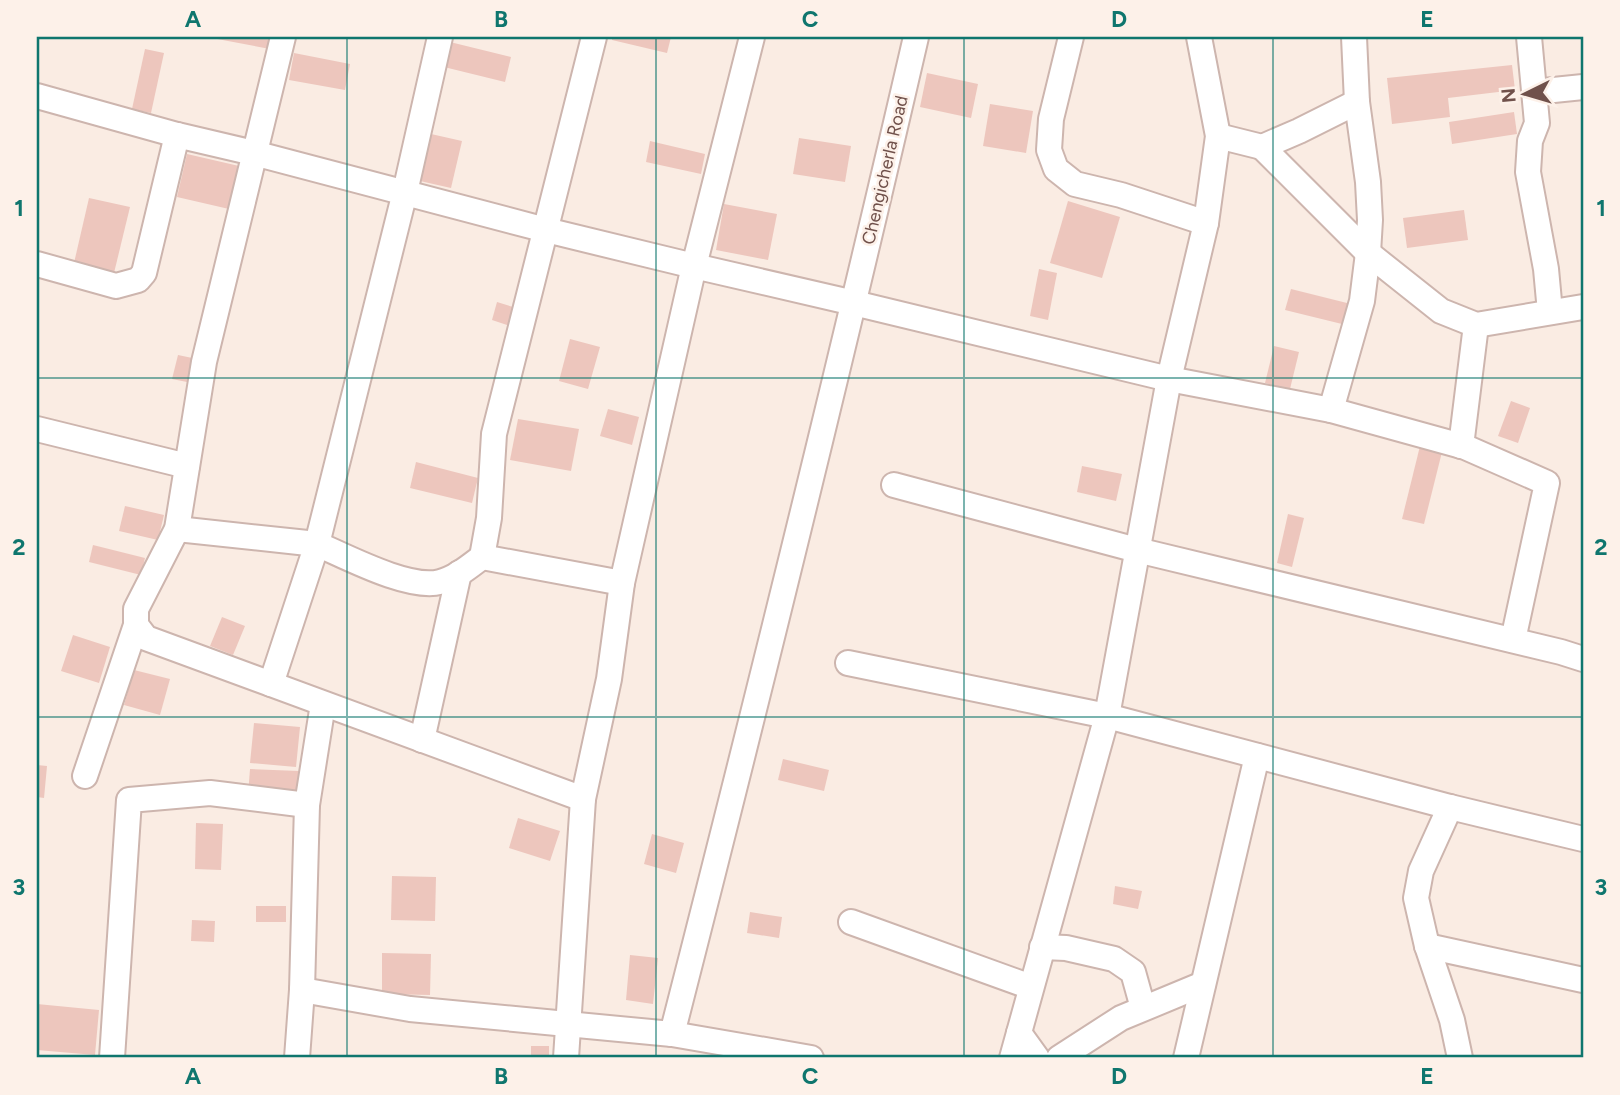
<svg xmlns="http://www.w3.org/2000/svg" width="1620" height="1095" viewBox="0 0 1620 1095" font-family="Figtree,sans-serif">
  <style>
    .building { fill: #edc6bd }
    .lines { fill: none; stroke-linecap: round; stroke-linejoin: round }
    .street-casing { stroke: #cdb5ae; stroke-width: 28 }
    .street { stroke: #fff; stroke-width: 24 }
    .grid { fill: none; stroke: #0f766e; stroke-width: 2; stroke-opacity: 0.55 }
    .labels { text-anchor: middle; stroke-width: 5; stroke-linejoin: round; paint-order: stroke }
    .street-label { font-size: 18px; fill: #70514b; stroke: #fdf1e9 }
    .neatline { fill: none; stroke: #0f766e; stroke-width: 2.5 }
    .grid-label { font-size: 23px; text-anchor: middle; font-weight: bold; fill: #0f766e }
  </style>
  <rect width="100%" height="100%" fill="#faece3"/>
  <g class="building">
    <path d="M213,37H272L270,49L212,38Z"/>
    <path d="M612,37H671L667,53L612,40Z"/>
    <path d="M450,42L511,57L505,82L444,67Z"/>
    <path d="M145,49L164,53L151,113L132,109Z"/>
    <path d="M294,53L350,64L345,90L289,80Z"/>
    <path d="M1512,65L1515,90L1448,98L1450,117L1392,124L1387,78Z"/>
    <path d="M927,73L978,84L971,118L920,107Z"/>
    <path d="M990,104L1033,111L1026,153L983,146Z"/>
    <path d="M1514,112L1517,134L1452,144L1449,122Z"/>
    <path d="M431,134L462,141L451,188L420,181Z"/>
    <path d="M799,138L851,146L845,182L793,174Z"/>
    <path d="M650,141L705,154L701,174L646,162Z"/>
    <path d="M187,154L239,166L229,209L177,197Z"/>
    <path d="M89,198L130,207L114,273L74,263Z"/>
    <path d="M1068,201L1120,217L1102,278L1050,263Z"/>
    <path d="M724,204L777,214L768,260L716,250Z"/>
    <path d="M1464,210L1468,240L1407,248L1403,218Z"/>
    <path d="M1039,269L1057,273L1048,320L1030,316Z"/>
    <path d="M1291,289L1351,304L1346,325L1285,310Z"/>
    <path d="M497,302L516,308L510,326L492,320Z"/>
    <path d="M570,339L600,347L588,389L559,381Z"/>
    <path d="M1274,346L1299,352L1290,389L1265,383Z"/>
    <path d="M178,355L197,359L192,383L172,379Z"/>
    <path d="M1511,401L1530,408L1518,443L1498,436Z"/>
    <path d="M608,409L639,417L632,445L600,436Z"/>
    <path d="M518,419L579,429L571,471L510,460Z"/>
    <path d="M1420,446L1442,452L1424,524L1402,519Z"/>
    <path d="M416,462L478,478L472,503L410,488Z"/>
    <path d="M1082,466L1122,474L1116,501L1077,492Z"/>
    <path d="M125,506L164,515L158,540L119,531Z"/>
    <path d="M1288,514L1304,518L1292,567L1277,563Z"/>
    <path d="M93,545L145,558L141,575L89,562Z"/>
    <path d="M222,617L245,626L233,655L210,646Z"/>
    <path d="M73,635L110,647L99,683L61,671Z"/>
    <path d="M134,670L170,679L160,715L124,705Z"/>
    <path d="M254,723L300,727L296,767L250,763Z"/>
    <path d="M783,759L829,770L824,791L778,780Z"/>
    <path d="M37,765L47,766L44,798L37,797Z"/>
    <path d="M250,769L299,771L297,798L248,795Z"/>
    <path d="M518,818L560,831L550,861L509,848Z"/>
    <path d="M196,823L223,824L221,870L195,869Z"/>
    <path d="M652,834L684,843L676,873L644,864Z"/>
    <path d="M392,876L436,877L435,921L391,920Z"/>
    <path d="M1115,886L1142,891L1138,909L1113,904Z"/>
    <rect x="256" y="906" width="30" height="16"/>
    <path d="M750,912L782,917L779,938L747,933Z"/>
    <path d="M192,920L215,921L214,942L191,941Z"/>
    <path d="M382,953L431,954L430,995L382,994Z"/>
    <path d="M630,955L658,958L653,1004L626,1000Z"/>
    <path d="M37,1004L99,1010L95,1055L37,1050Z"/>
    <rect x="531" y="1046" width="18" height="12"/>
  </g>
  <g class="lines">
    <g class="street-casing">
      <g id="street">
        <path d="M283,37L204,362L177,529L136,609V625L146,638L583,799"/>
        <path d="M440,37L405,192L317,544C347,557 409,590 440,582C456,578 470,566 482,557"/>
        <path d="M594,37L494,434L489,518L482,557L622,583"/>
        <path d="M1071,37L1051,119L1049,150L1056,169L1075,184L1121,195L1206,223"/>
        <path d="M1354,37L1357,102"/>
        <path d="M1529,37L1537,123L1530,141L1528,172L1546,269L1550,312"/>
        <path d="M1534,92L1583,87"/>
        <path d="M37,96L177,135L254,153L546,230L694,266L854,303L1169,379L1331,410L1465,447L1547,483L1513,640"/>
        <path d="M1218,136L1262,147L1299,131L1357,102L1368,182L1370,220L1368,253L1362,301L1331,410"/>
        <path d="M1262,147L1368,253L1441,311L1476,325L1583,307"/>
        <path d="M37,264L116,286L138,280L144,273L177,135"/>
        <path d="M37,429L187,466"/>
        <path d="M1461,446L1476,325"/>
        <path d="M894,485L1137,550L1561,652L1583,659"/>
        <path d="M177,529L317,544L271,684"/>
        <path d="M848,663L1107,716L1450,807L1583,839"/>
        <path d="M422,740L459,573"/>
        <path d="M85,776L136,625"/>
        <path d="M1450,807L1421,871L1416,898L1427,946L1452,1020L1460,1058"/>
        <path d="M851,922L1031,987"/>
        <path d="M1427,946L1583,980"/>
        <path d="M1042,947L1066,948L1114,959L1133,972L1143,1008"/>
        <path d="M302,990L410,1009L672,1034L811,1058"/>
        <path d="M1019,1033L1037,1058"/>
        <path d="M672,1034C757,702 839,370 916,37"/>
        <path d="M112,1058L129,800L210,793L307,805"/>
        <path d="M297,1058L302,990L307,805L323,704"/>
        <path d="M566,1058L583,799L609,679L622,583L694,266L752,37"/>
        <path d="M1012,1058L1107,716L1169,379L1206,223L1218,136L1199,37"/>
        <path d="M1059,1058L1121,1018L1203,984"/>
        <path d="M1186,1058L1257,756"/>
      </g>
    </g>
    <use href="#street" class="street"/>
  </g>
  <path class="grid" d="M347,37V1058M656,37V1058M964,37V1058M1273,37V1058M37,378H1583M37,717H1583"/>
  <g class="labels">
    <g class="street-label">
      <text transform="translate(885 170) rotate(-77)" y="6">Chengicherla Road</text>
    </g>
  </g>
  <rect width="1620" height="1095" fill="none" stroke="#fdf1e9" stroke-width="77"/>
  <g transform="translate(1525 94) rotate(265)" stroke="#fdf1e9" stroke-width="5" paint-order="stroke">
  <path d="M0-5L12 26L0 18L-12 26Z" fill="#70514b"/>
  <text y="-10" font-size="19" font-weight="bold" text-anchor="middle" fill="#70514b">N</text>
  </g>
  <rect x="38" y="38" width="1544" height="1018" class="neatline"/>
  <g class="grid-label">
    <text x="193" y="27">A</text>
    <text x="501" y="27">B</text>
    <text x="810" y="27">C</text>
    <text x="1119" y="27">D</text>
    <text x="1427" y="27">E</text>
    <text x="19" y="216">1</text>
    <text x="1601" y="216">1</text>
    <text x="19" y="555">2</text>
    <text x="1601" y="555">2</text>
    <text x="19" y="895">3</text>
    <text x="1601" y="895">3</text>
    <text x="193" y="1084">A</text>
    <text x="501" y="1084">B</text>
    <text x="810" y="1084">C</text>
    <text x="1119" y="1084">D</text>
    <text x="1427" y="1084">E</text>
  </g>
</svg>
